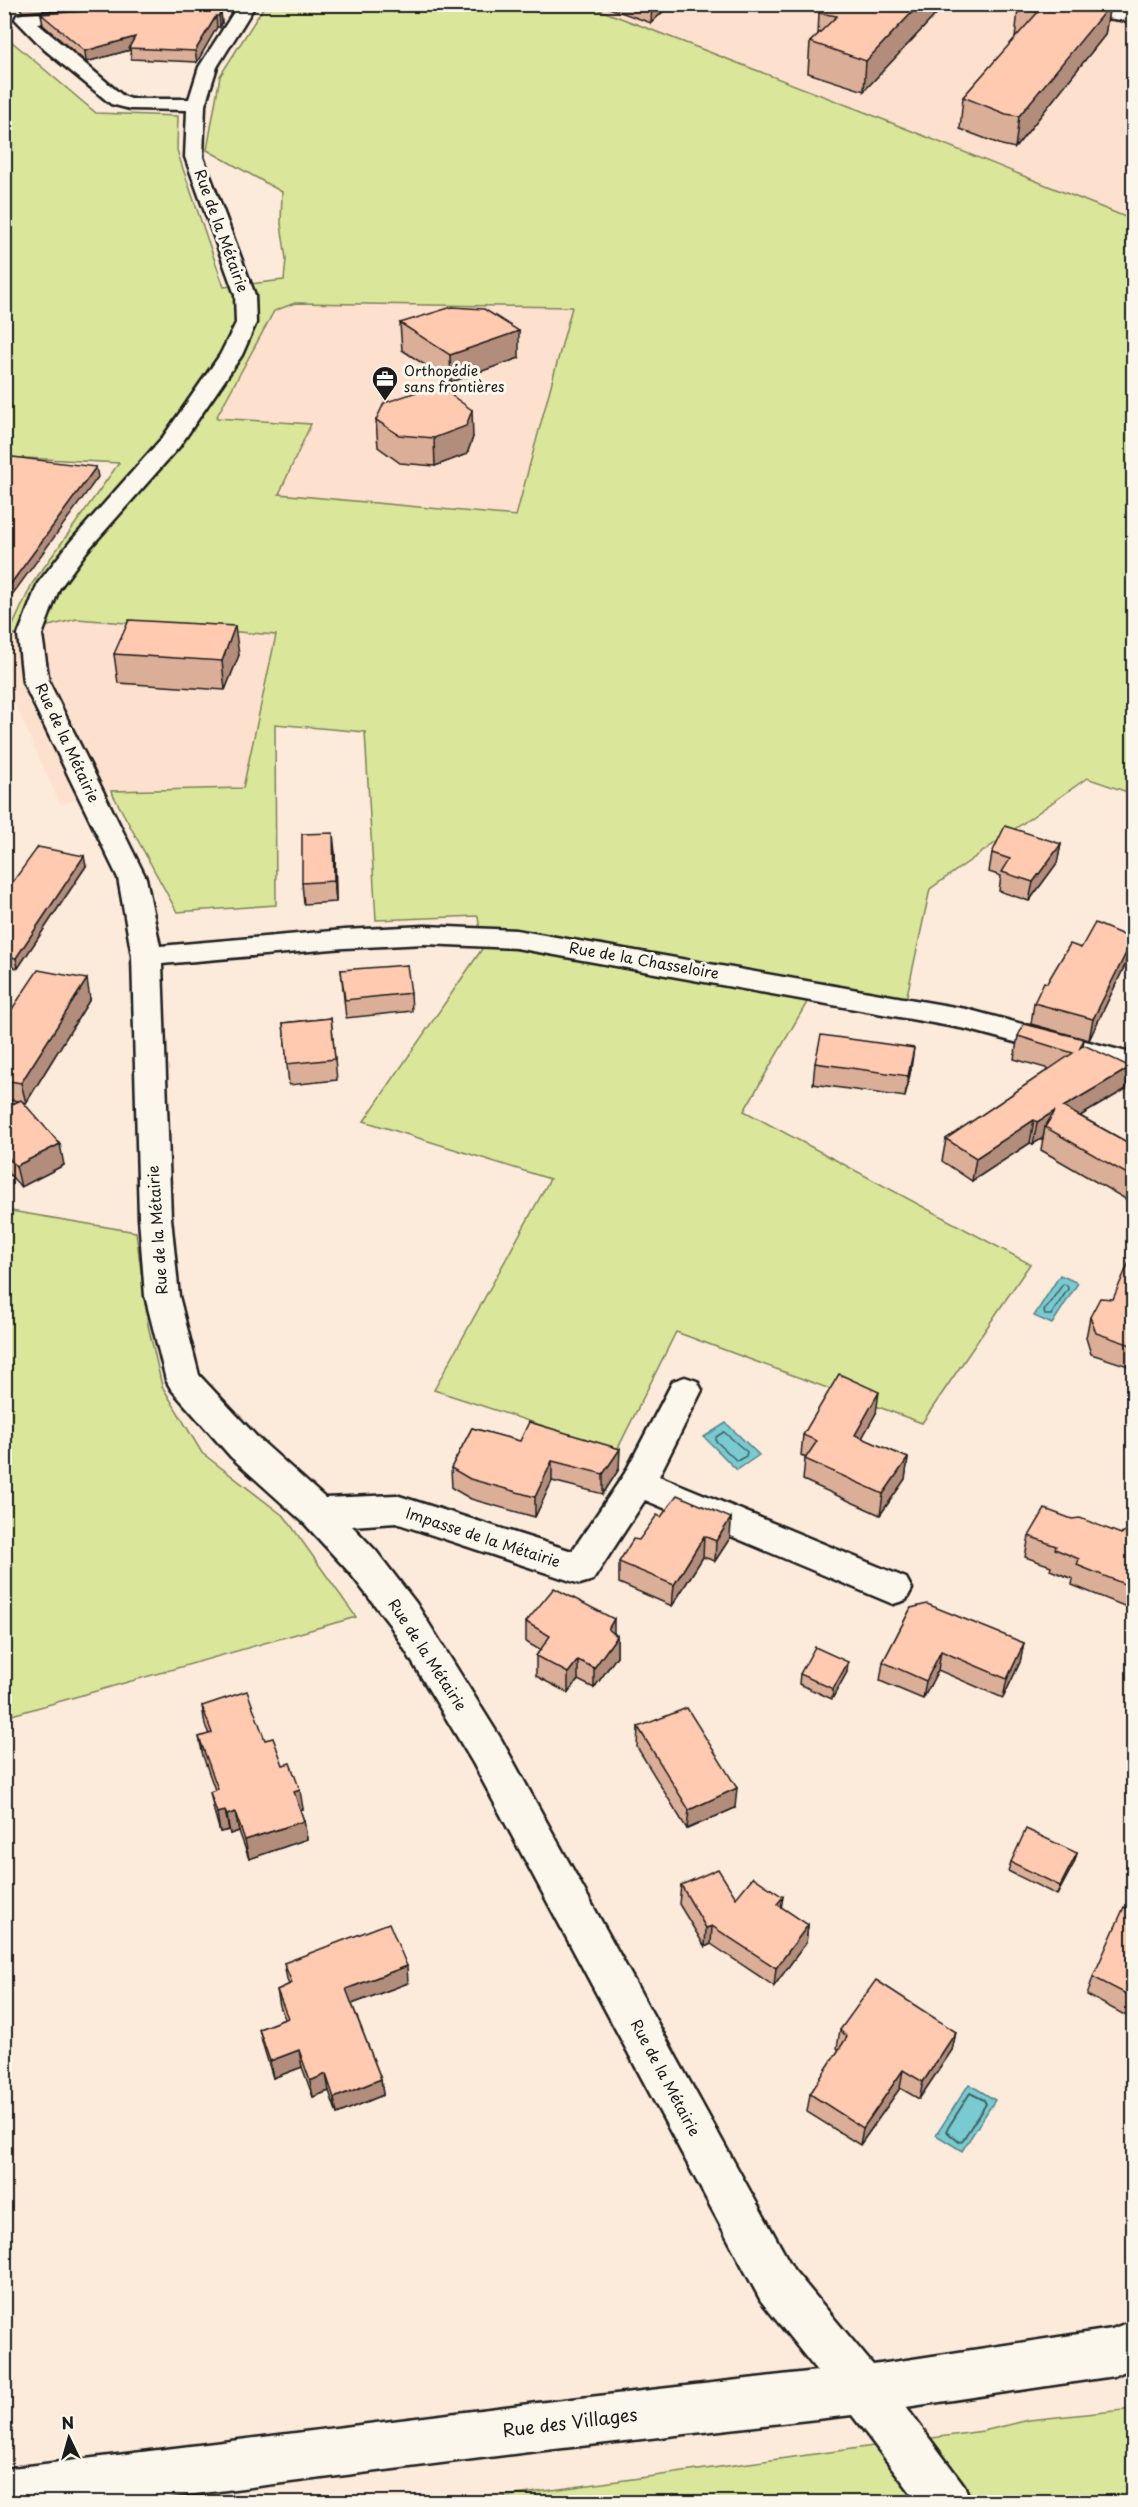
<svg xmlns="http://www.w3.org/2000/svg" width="1138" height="2507" viewBox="0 0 1138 2507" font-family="'Playpen Sans',sans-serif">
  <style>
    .built { fill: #fde0cd }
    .green { fill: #dae699; stroke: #7b815a; stroke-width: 1.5; fill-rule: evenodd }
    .water { fill: #79cad1; stroke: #548489; stroke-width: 1.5 }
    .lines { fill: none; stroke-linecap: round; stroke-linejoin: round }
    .shore-far1 { stroke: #416264; stroke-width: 1.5 }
    .shore { stroke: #416264; stroke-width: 2 }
    .minor-casing { stroke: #1c1c1c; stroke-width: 5 }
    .minor { fill: #fbf7ec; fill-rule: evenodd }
    .wall { fill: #dbae97; stroke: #1c1c1c; stroke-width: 1.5 }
    .shaded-wall { fill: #b28d7b; stroke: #1c1c1c; stroke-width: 1.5 }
    .building { fill: #ffcab0; stroke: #1c1c1c; stroke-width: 1.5 }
    .labels { text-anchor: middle; stroke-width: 6; stroke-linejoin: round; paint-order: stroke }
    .far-poi-label { font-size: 14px; fill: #1c1c1c; stroke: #fbf7ec; text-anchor: start }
    .street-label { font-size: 15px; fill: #1c1c1c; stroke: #fbf7ec }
    .near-street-label { font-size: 18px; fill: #1c1c1c; stroke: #fbf7ec }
  </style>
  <rect width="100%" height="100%" fill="#fceada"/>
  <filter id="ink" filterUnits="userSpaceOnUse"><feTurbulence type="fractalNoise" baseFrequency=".0167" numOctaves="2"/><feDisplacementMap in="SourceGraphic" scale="12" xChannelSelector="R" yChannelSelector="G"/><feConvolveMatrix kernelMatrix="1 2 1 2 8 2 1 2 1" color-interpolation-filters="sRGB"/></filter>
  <g filter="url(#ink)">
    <g class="built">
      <path d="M587,5H1133V220L862,111Z"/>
      <path d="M295,303L572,306L516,516L279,494L216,418L274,311Z"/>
      <path d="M77,619L276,635L243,788L111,791L60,804L8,688V636Z"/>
    </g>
    <g class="green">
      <path d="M265,5H587L862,111L1133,220V794L1087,778L930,889L906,1000L817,985L744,1111L1030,1264L922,1423L676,1332L617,1450L434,1390L550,1179L364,1121L482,949L478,916L376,920L365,732L275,724L276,905L177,912L111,791L243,788L276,635L77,619L8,636L32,584L119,463L5,457L4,35L96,113L178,116L177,150L182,166L224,287L284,280L286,259L281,224L282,192L207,150L220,76ZM295,303L572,307L516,516L279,494L311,424L216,418L274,311Z"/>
      <path d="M5,1210L136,1232L148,1325L162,1386L202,1453L285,1517L356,1617L5,1717Z"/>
      <path d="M1133,2409V2502H465L983,2431L1029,2420Z"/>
    </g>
    <g class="water">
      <path d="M1060,1275L1078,1283L1052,1324L1034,1316Z"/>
      <path d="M726,1423L759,1455L737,1470L704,1437Z"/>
      <path d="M969,2084L995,2100L962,2151L936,2135Z"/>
    </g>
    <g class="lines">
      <g class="shore-far1">
        <path d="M1063,1284L1067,1285L1068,1289L1051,1315H1045L1044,1311Z"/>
        <path d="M724,1432L747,1452L746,1456L737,1461L716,1441V1437Z"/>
      </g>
      <path class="shore" d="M970,2093L984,2100L986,2104L962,2141L959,2142L946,2131Z"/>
      <g class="minor-casing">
        <g id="minor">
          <path d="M239,4H256L217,67L205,105L203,157L255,295L256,323L242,355L179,447L87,551L59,589L42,635L49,682L146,878L160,946L344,930L425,926L516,930L966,1009L1134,1054V1074L966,1029L516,948L425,944L344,948L162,964L171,1218L179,1296L199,1375L257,1437L325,1498L396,1495L572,1551L625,1473L673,1381L685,1377L697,1381L702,1390L659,1476L906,1578L912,1589L906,1600L893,1604L645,1500L593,1580L580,1584L396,1523L352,1526L376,1551L416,1603L501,1739L793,2269L873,2365L1112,2329L1134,2320V2367L1114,2376L906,2407L964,2485L971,2502H918L852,2415L537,2451L131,2502H4V2469L537,2403L817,2371L761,2301L473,1763L390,1625L350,1573L304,1523L231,1457L171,1389L166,1380L145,1296L139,1218L132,956L118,878L23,682L18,635L38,583L71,541L163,437L220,355L236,323L235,295L185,157L187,110L130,109L111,104L45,50L15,19L17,15L23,14L92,10L94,14L92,18L86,19L37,23L123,96L131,99H189L199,67Z"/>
          <path d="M1037,4H1083L1134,12V22L1045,9Z"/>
        </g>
      </g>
      <use href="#minor" class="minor"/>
    </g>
    <g class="wall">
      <path d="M16,4H123L23,12Z"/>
      <path d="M146,4H232L229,9Z"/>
      <path d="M606,4H671L651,23L606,7Z"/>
      <path d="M828,4H940V10L864,91L808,73L810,42L818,35L819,13Z"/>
      <path d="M1022,4H1110L1105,35L1015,148L1002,145L960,129L963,97L1015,39L1018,9Z"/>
      <path d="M221,12L222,23L220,27H217L197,62L131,59L130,50L86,62L43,25L41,14Z"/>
      <path d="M400,323L519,358L451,382L402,350Z"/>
      <path d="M376,420L473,437L467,454L435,466L400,463L378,447Z"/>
      <path d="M114,654L239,655L225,690L118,683Z"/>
      <path d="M1061,844L1057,863L1029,901L999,891L1001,876L989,872L992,853Z"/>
      <path d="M335,853L336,902L304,904L302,883Z"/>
      <path d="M86,866L18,968L4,966V894Z"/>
      <path d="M1081,948L1128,959L1089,1040L1031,1024L1034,1003L1047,983Z"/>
      <path d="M341,970L411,993L412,1011L346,1018Z"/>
      <path d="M90,999L26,1103L22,1102L64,1165L21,1187L4,1168V1108L18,1101L4,1099V1021Z"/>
      <path d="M331,1018L337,1080L289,1085L283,1023Z"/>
      <path d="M1018,1036L1084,1039L1083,1046L1126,1089L1080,1116L1134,1146V1204L1041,1150L1043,1138L1033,1144L1030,1143L972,1181L942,1161L946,1139L1049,1069L1014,1059Z"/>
      <path d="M815,1063L911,1069L905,1097L813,1084Z"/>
      <path d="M1134,1261V1368L1091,1354L1086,1338L1090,1317L1113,1299Z"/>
      <path d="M876,1413L862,1438L908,1458L905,1479L880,1515L803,1480L805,1459L806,1458L801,1455L803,1435Z"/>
      <path d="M472,1428L619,1469L603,1494L552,1481L535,1517L471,1499L452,1488L451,1468Z"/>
      <path d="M661,1517L731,1518L730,1538L715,1561L703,1557L672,1606L619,1583V1562Z"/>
      <path d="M1072,1519L1121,1534L1134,1535V1610L1072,1585L1073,1579L1050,1570L1051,1566L1025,1557L1029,1536Z"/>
      <path d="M911,1608L1024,1643L1020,1662L1003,1698L938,1670L923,1699L880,1681L883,1662Z"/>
      <path d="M526,1622L614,1633L617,1636V1656L594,1688L578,1680L568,1693L536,1676V1656L540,1650L526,1642Z"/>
      <path d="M847,1672L832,1699L799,1684L800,1674Z"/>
      <path d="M202,1706L265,1740L283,1765L303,1809L300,1810L304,1821L307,1839L249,1859L239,1831L230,1834L229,1830L220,1832L214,1811L210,1792L215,1790L203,1756L199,1737L209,1734L205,1725Z"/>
      <path d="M638,1727L735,1808L687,1829L637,1747Z"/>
      <path d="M1077,1853L1074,1863L1057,1895L1008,1871L1011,1862Z"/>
      <path d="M681,1885L736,1898L781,1907L808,1925L806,1943L774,1986L711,1944L705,1947L679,1904Z"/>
      <path d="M1134,1912V2020L1087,1995L1093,1977Z"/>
      <path d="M284,1963L408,1983L352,2004L381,2079L383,2095L337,2114L329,2091L313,2097L302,2067L273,2078L263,2045L259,2029L285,2019L280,2006L277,1990L289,1985L287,1979Z"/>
      <path d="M840,2030L956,2032L952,2050L919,2099L900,2088L860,2145L807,2112L810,2094L839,2050L837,2048Z"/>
    </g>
    <g class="shaded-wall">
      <path d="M652,4H671L651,23Z"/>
      <path d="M920,4H940V10L864,91L866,61Z"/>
      <path d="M1110,4L1105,35L1015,148L1019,116Z"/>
      <path d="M221,12L222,23L220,27L219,16Z"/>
      <path d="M216,16L217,27L197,62L195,51Z"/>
      <path d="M135,37L129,48L130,50L86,62L85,51Z"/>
      <path d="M519,331V358L451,382L450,355Z"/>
      <path d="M472,410L473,437L467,454L435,466L434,438Z"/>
      <path d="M96,467L98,477L4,606V593Z"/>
      <path d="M235,626L239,655L225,690L222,661Z"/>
      <path d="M333,833L335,853L336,902L334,881Z"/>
      <path d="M1061,844L1057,863L1029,901L1033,882Z"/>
      <path d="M84,856L86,866L18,968L16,958Z"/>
      <path d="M1133,939L1128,959L1089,1040L1093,1019Z"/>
      <path d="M87,979L90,999L26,1103L21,1083Z"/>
      <path d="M914,1048L911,1069L905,1097L908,1076Z"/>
      <path d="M1131,1067L1126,1089L1058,1129L1063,1107Z"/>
      <path d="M1055,1111L1045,1127L1043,1138L1033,1144L1037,1122Z"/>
      <path d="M1034,1120L1030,1143L972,1181L976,1158Z"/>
      <path d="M60,1144L64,1165L21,1187L16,1166Z"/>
      <path d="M879,1392L876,1413L852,1456L855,1435Z"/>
      <path d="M620,1449L619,1469L603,1494V1474Z"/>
      <path d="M908,1458L905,1479L880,1515L883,1494Z"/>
      <path d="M552,1461V1481L535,1517V1497Z"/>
      <path d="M731,1518L730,1538L715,1561L716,1541Z"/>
      <path d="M704,1536L703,1557L672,1606L674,1585Z"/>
      <path d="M614,1619V1639L608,1629Z"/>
      <path d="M617,1636V1656L594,1688V1668Z"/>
      <path d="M1024,1643L1020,1662L1003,1698L1007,1679Z"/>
      <path d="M941,1651L938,1670L923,1699L926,1681Z"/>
      <path d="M578,1660V1680L568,1693V1673Z"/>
      <path d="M848,1662L847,1672L832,1699L833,1689Z"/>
      <path d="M737,1788L735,1808L687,1829L689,1810Z"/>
      <path d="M300,1790L303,1809L296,1811L294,1792Z"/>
      <path d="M225,1811L229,1830L220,1832L217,1813Z"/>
      <path d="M235,1812L239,1831L230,1834L227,1815Z"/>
      <path d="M304,1821L307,1839L249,1859L245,1840Z"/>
      <path d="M1077,1853L1074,1863L1057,1895L1060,1886Z"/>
      <path d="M783,1897L780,1915L777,1904Z"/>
      <path d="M808,1925L806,1943L774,1986L776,1968Z"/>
      <path d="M712,1926L711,1944L705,1947L706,1928Z"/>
      <path d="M407,1966L408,1983L349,2005L346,1989Z"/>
      <path d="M956,2032L952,2050L919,2099L923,2082Z"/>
      <path d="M299,2050L302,2067L273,2078L270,2061Z"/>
      <path d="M903,2070L900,2088L860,2145L863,2128Z"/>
      <path d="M326,2074L329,2091L313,2097L310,2081Z"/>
      <path d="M381,2079L383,2095L337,2114L334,2098Z"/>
    </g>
    <g class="building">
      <path d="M828,4H920L866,61L810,42L837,16L819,13Z"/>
      <path d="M1022,4L1110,5L1019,116L1006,114L963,97L1038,12L1018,9Z"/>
      <path d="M132,8L221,12L219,16H216L195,51L129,48L135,37L85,51L41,14Z"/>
      <path d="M452,307L484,309L519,331L450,355L400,323Z"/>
      <path d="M437,385L472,410L466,426L434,438L399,435L376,420L384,403Z"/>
      <path d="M4,456L96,467L4,593Z"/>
      <path d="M129,620L235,626L222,661L114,654Z"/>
      <path d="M1005,826L1061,844L1033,882L1002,872L1010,859L992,853Z"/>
      <path d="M333,833L334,881L302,883V834Z"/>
      <path d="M38,847L84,856L16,958L4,956V894Z"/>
      <path d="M1095,923L1133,939L1093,1019L1034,1003L1044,982L1047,983L1070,944L1081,948Z"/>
      <path d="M407,965L411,993L345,1000L341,970Z"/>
      <path d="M38,970L87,979L21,1083L4,1080V1021Z"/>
      <path d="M331,1018L335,1059L287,1064L283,1023Z"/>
      <path d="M1024,1024L1084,1039L1080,1048L1084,1045L1131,1067L1063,1107L1134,1146V1178L1045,1127L1055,1111L1037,1122L1034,1120L976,1158L946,1139L1073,1053L1018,1036Z"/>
      <path d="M821,1035L914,1048L908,1076L815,1063Z"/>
      <path d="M21,1100L60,1144L16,1166L4,1153V1108Z"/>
      <path d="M1130,1260L1134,1261V1346L1096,1333L1090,1317L1100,1298L1113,1299Z"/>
      <path d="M839,1374L879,1392L855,1435L908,1458L883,1494L805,1459L817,1441L803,1435Z"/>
      <path d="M529,1422L620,1449L603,1474L552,1461L535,1497L470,1479L451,1468L472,1428L520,1441Z"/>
      <path d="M677,1495L731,1518L716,1541L704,1536L674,1585L619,1562L633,1539L639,1540L657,1515L661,1517Z"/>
      <path d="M1045,1509L1072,1519L1080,1518L1121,1534L1126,1532L1134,1535V1588L1077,1565L1079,1559L1055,1549L1056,1546L1029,1536Z"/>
      <path d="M554,1588L614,1619L608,1629L617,1636L594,1668L578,1660L568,1673L536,1656L550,1636L526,1622Z"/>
      <path d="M927,1604L1024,1643L1007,1679L941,1651L926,1681L883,1662L911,1608Z"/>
      <path d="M815,1647L848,1662L833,1689L800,1674Z"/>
      <path d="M247,1691L265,1740L273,1738L283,1765L290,1763L300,1790L294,1792L304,1821L245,1840L235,1812L227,1815L225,1811L217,1813L210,1792L218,1789L199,1737L212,1733L202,1706Z"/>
      <path d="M687,1708L737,1788L689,1810L638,1727Z"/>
      <path d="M1026,1829L1077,1853L1060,1886L1011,1862Z"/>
      <path d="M718,1869L736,1898L753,1877L783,1897L777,1904L808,1925L776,1968L712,1926L706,1928L681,1885Z"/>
      <path d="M1124,1907L1134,1912V1998L1093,1977Z"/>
      <path d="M389,1923L407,1966L346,1989L381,2079L334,2098L326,2074L310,2081L299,2050L270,2061L259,2029L288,2018L277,1990L292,1983L284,1963Z"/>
      <path d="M876,1980L956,2032L923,2082L903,2070L863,2128L810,2094L847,2037L840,2030Z"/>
    </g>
  </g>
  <defs>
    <g id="office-pin" transform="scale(1.35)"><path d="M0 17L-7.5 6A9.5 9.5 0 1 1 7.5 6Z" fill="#1c1c1c" stroke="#fbf7ec"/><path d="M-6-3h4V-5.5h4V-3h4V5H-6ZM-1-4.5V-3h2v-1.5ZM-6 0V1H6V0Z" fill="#fff"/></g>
  </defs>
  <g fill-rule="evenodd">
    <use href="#office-pin" x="385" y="379"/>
  </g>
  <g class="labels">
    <g class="far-poi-label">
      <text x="404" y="376">Orthopédie<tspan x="404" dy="16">sans frontières</tspan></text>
    </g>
    <g class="street-label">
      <text transform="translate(221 231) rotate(70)" y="5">Rue de la Métairie</text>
      <text transform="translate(67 743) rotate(65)" y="5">Rue de la Métairie</text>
      <text transform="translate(644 961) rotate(10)" y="5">Rue de la Chasseloire</text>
      <text transform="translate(158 1230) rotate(-94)" y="5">Rue de la Métairie</text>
      <text transform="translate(483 1538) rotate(18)" y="5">Impasse de la Métairie</text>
      <text transform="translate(427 1655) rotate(57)" y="5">Rue de la Métairie</text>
      <text transform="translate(665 2078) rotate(62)" y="5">Rue de la Métairie</text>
    </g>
    <g class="near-street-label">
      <text transform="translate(570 2423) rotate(-7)" y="6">Rue des Villages</text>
    </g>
  </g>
  <rect width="1138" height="2507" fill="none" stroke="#fbf7ec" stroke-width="24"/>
  <rect x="12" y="12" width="1114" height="2483" fill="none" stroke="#1c1c1c" stroke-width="2" filter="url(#ink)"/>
  <g transform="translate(69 2438) rotate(355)" stroke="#fbf7ec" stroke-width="4.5" paint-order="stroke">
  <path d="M0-4.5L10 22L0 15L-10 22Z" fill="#1c1c1c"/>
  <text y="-9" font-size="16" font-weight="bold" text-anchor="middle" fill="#1c1c1c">N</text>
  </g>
</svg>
